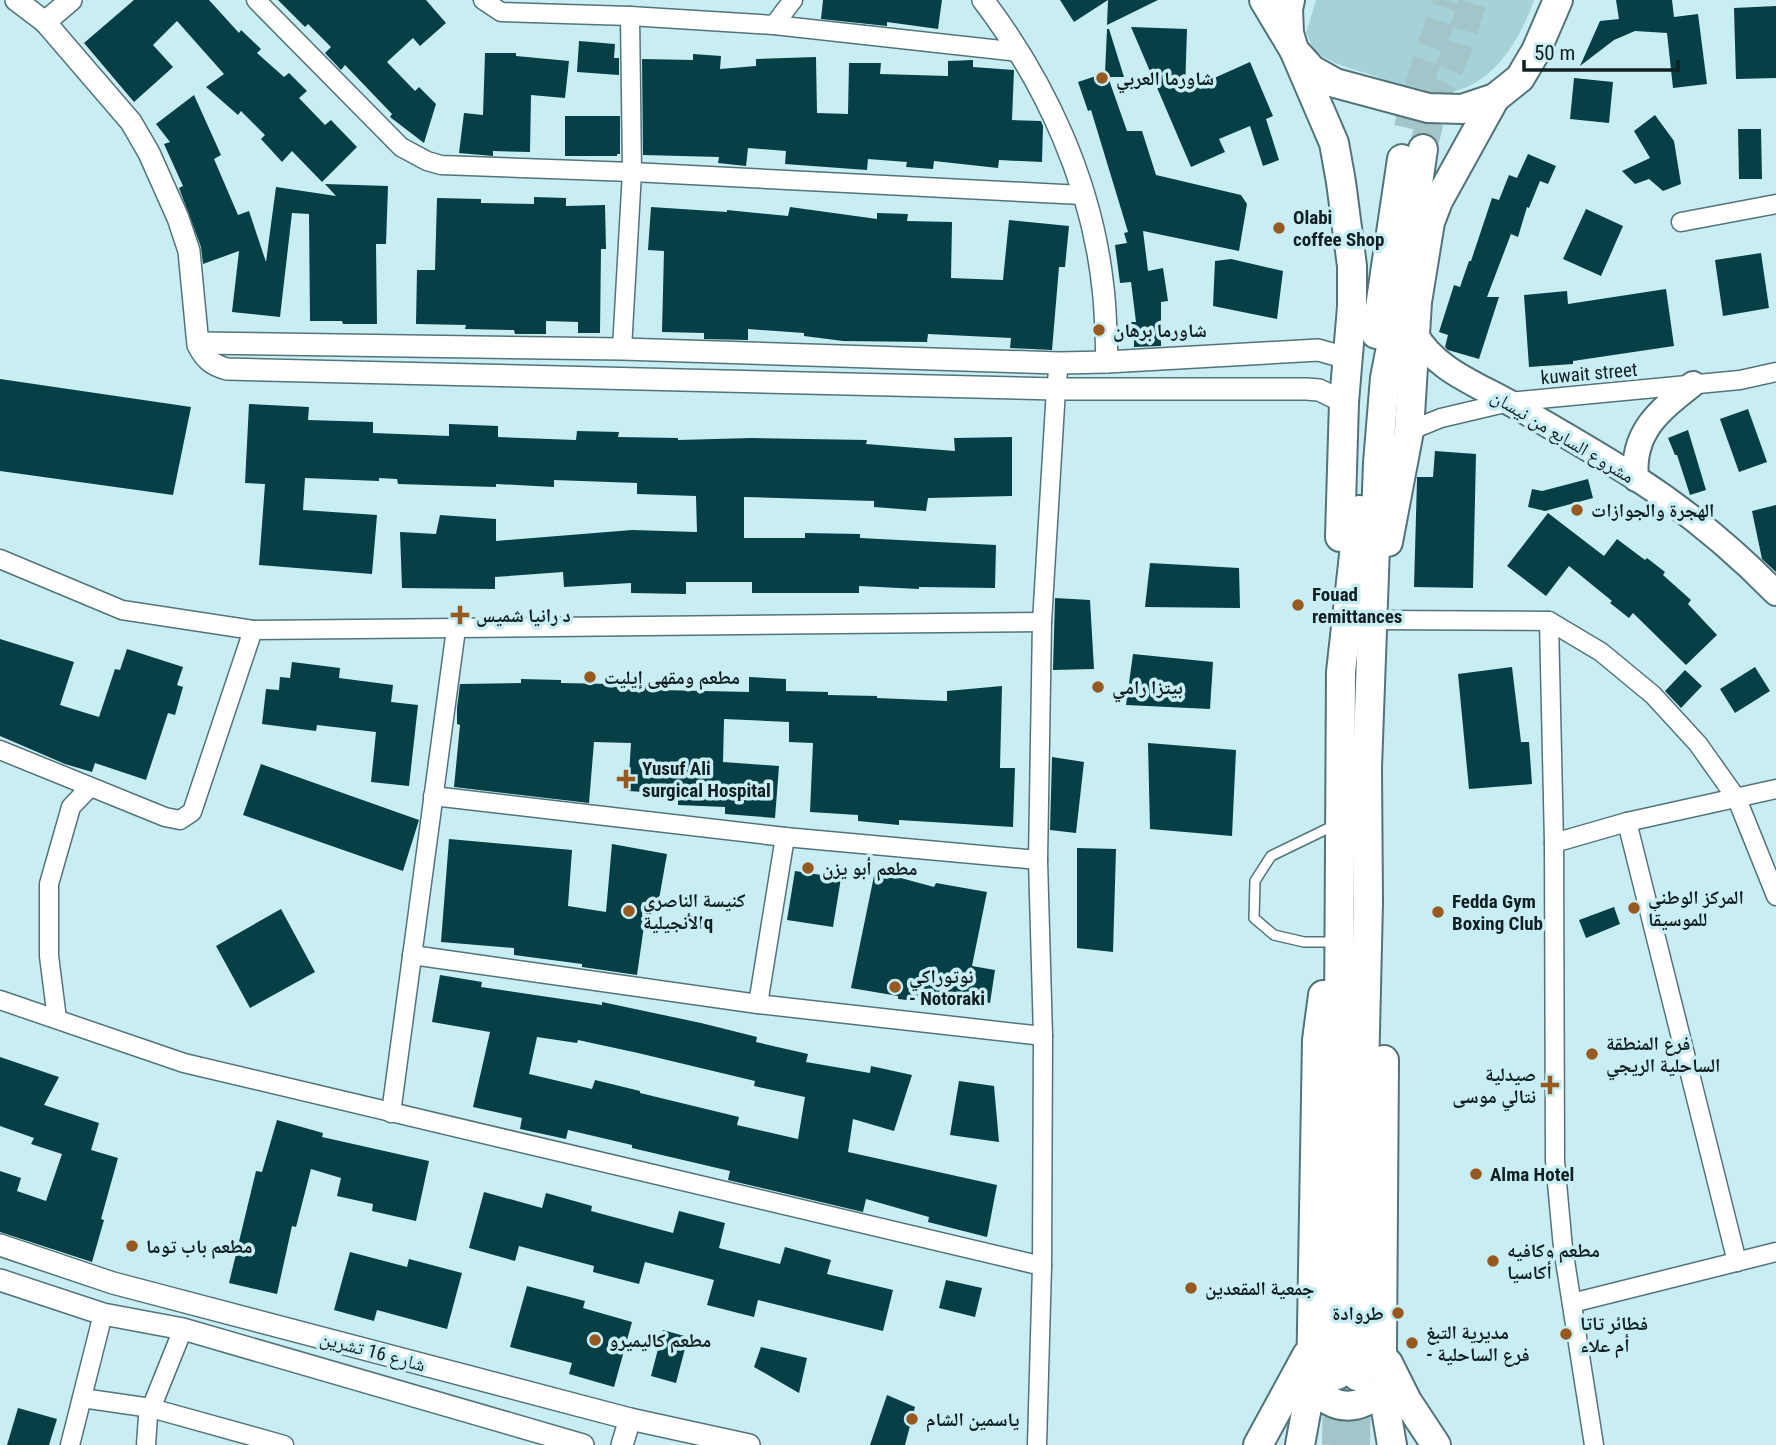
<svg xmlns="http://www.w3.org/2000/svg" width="1776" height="1445" viewBox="0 0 1776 1445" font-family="'Roboto Condensed','Noto Naskh Arabic',sans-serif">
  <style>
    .green { fill: #a5d1d8 }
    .building { fill: #073f46; fill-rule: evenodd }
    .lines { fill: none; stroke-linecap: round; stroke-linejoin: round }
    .primary-tunnel { stroke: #a3c5ca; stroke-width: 28; stroke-dasharray: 28 14; stroke-linecap: butt }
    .service-casing { stroke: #527479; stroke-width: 12 }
    .minor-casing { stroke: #527479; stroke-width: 21 }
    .tertiary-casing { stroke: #527479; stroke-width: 24 }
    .secondary-casing { stroke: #527479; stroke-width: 28 }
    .primary-casing { stroke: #527479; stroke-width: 32 }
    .service { stroke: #fff; stroke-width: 9 }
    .minor { stroke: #fff; stroke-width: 18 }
    .tertiary { stroke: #fff; stroke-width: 21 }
    .secondary { stroke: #fff; stroke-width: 24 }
    .primary { stroke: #fff; stroke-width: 28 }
    .poi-dot { fill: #985921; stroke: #c8eef4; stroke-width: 2.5 }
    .labels { text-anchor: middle; stroke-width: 7; stroke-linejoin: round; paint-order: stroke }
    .poi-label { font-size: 19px; font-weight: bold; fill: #101f21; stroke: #c8eef4; text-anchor: start }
    .street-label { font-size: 19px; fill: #101f21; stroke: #c8eef4 }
  </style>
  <rect width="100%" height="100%" fill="#c8eef4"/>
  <path class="green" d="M1316,0H1534C1519,44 1486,96 1434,93C1414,92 1391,82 1372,75C1356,70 1328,63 1317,52C1312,48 1309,38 1306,33Z"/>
  <g class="building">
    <path d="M134,0H209L239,33L241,30L261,49L257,53L284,77L289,73L307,91L299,98L325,125L331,120L357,147L322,182L292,151L282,162L261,139L265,135L241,111L238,115L206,87L224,74L177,21L153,45L173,67L134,102L84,43Z"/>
    <path d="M278,0H426L446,23L420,46L413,38L387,62L415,91L419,87L436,104L424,143L390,117L392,114L345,65L341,70L325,53L331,47L308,24L305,27Z"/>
    <path d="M823,0H942L938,29L887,22V26L821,19Z"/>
    <path d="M1060,0H1158L1107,25L1108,0L1074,22Z"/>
    <path d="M1616,0H1672L1674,17L1698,14L1707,84L1673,88L1667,33L1635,31L1614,40L1580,66L1600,21L1619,19Z"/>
    <path d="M1776,6V78L1736,79L1734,8Z"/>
    <path d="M1131,27L1187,29L1185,91L1250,62L1273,116L1266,119L1279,160L1263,166L1250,126L1219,139L1225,152L1191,167Z"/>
    <path d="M1107,29H1109L1124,77H1108L1127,131H1142L1156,175L1241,195L1247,204L1239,251L1143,231L1148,271L1163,268L1168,301L1161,302V346L1134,347V338H1125V322H1136L1131,282L1120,283L1115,245L1127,243L1124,233L1128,232L1091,110L1088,111L1078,82L1105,73Z"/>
    <path d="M579,41L615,44L614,58H619V75L577,72Z"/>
    <path d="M485,53H516V56L569,61L565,98L531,95L530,152L493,151V156L459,153L464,113L483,115Z"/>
    <path d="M693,54L721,56L720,69L756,66V59L816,57L817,113L848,114L849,63H881L880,74L948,76V61L973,60V67L1014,70L1012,120L1041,121L1043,126L1042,162L999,160L998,168L934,161L933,169L906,167L907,162L868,159L867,170L785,164L786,151L748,148L746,166L718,163L719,157L643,155L642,59L693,60Z"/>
    <path d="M1574,78L1613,82L1609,123L1570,119Z"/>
    <path d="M194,95L221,155L214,159L238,215L249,211L266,262L276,187L336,196L325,184L388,186L386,244H376L377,324H343L342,321H310L309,214L292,213L280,317L232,312L239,251L203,264L201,247L179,188L183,186L164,144L170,142L156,124Z"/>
    <path d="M1655,115L1674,141L1681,184L1663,191L1649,179L1635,184L1622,171L1650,158L1634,131Z"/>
    <path d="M565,116H620V154H617V156H565Z"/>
    <path d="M1738,129H1761L1762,179H1739Z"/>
    <path d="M1528,154L1556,166L1548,184L1540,181L1529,208L1527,207L1518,237L1511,234L1487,297H1499L1479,359L1448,350L1445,347L1448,335L1439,332L1454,285L1460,287L1469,261H1471L1492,198L1499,200L1509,175L1517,178Z"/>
    <path d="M534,197L566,198V206L605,205L606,249H601L600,333H578V322L546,321V334H515L514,330L465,329L466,325L416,324L417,270H435L437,198L481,199V203L534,204Z"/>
    <path d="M651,207L727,212V210L788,216L790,207L877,219V213L908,214L907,221L952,222L951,278L1003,280L1009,220L1069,226L1065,267H1059L1052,350L1010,348L1011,338L928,334L927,342L843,341L804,336V333L748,329V340L704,339V333L662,332L664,251L648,250Z"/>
    <path d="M1586,209L1623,226L1601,276L1563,259Z"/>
    <path d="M1761,253L1769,308L1723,316L1715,260Z"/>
    <path d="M1231,259L1283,271L1277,319L1213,306L1215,261Z"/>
    <path d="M1666,289L1674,346L1573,361V364L1529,367L1524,295L1567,291L1568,304Z"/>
    <path d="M0,379L191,407L173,495L0,471Z"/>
    <path d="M249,404L309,407L308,420L373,422V433L449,436V424L498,426V437L576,440L577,431L619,432L618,437L678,438V440L752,438L867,440L866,444L955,451L954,438L1012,437V496L928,498L926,511L874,507V501L744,497V538H805V533L860,534V538L996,545L995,588L919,587V589L859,586V593H752V582H686V594L631,593V583L564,587L563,572L495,577V589L402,588L400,532L436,534L440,515L496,519V541L632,530L697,532L696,496L637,494V483L554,480V487L496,484V487L398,484L397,479L379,478V481L305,478L303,510L377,515L372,574L259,565L265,484L245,483Z"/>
    <path d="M1748,409L1767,462L1739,472L1720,419Z"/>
    <path d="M1688,430L1706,490L1690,495L1677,455H1675L1668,438Z"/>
    <path d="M1435,451L1476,454L1473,588L1414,587L1417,480V477H1433Z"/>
    <path d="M1588,479L1593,498L1545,511L1528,507L1532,489L1542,491Z"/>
    <path d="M1776,505V572L1762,559L1752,511Z"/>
    <path d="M1548,513L1604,556L1617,539L1645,560L1647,558L1665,572L1663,575L1691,600L1688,604L1717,635L1686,665L1633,613L1629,618L1610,603L1612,601L1569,566L1546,596L1507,566Z"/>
    <path d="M1150,563L1239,568L1240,608L1145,607Z"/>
    <path d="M1055,598L1090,600L1094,669L1053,670Z"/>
    <path d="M0,639L74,662L60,705L99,717L115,669L120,670L127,649L183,667L177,685L183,687L175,715L168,713L146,780L95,763L92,772L65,764L0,736Z"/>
    <path d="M1133,654L1213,662L1210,709L1126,705Z"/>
    <path d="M292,662L340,668L339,678L393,685L391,702L418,705L409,786L371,782L376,732L317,725L316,731L262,724L266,689L279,690L280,677L290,678Z"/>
    <path d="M1512,667L1521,742H1529L1532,784L1469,789L1458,674Z"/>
    <path d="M1755,667L1770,691L1735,713L1720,689Z"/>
    <path d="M1685,670L1702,686L1681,708L1665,691Z"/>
    <path d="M749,677L786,679V691L828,692V695L877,696V698L947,701V691L1002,686L1000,768H1015L1013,827L899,820V825L858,821V815L810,812L813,743L789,742V722L724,719L723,762L779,766L775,818L725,814V807L678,805V794L628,791L631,743L594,742L589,803L454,787L460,725L457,724V708L460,684L521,683V679L561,680V683L659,685V690L749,692Z"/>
    <path d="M1148,743L1236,750L1232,836L1150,829Z"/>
    <path d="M1052,757L1084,762L1076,833L1050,830Z"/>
    <path d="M261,764L419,820L403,871L243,815Z"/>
    <path d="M449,839L572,850L568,906L606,912L612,844L667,854L658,905L645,919L637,975L582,967V964L514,955V948L441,942Z"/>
    <path d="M1077,848L1116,849L1113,952L1077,948Z"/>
    <path d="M795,871L841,878L833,927L787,920Z"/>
    <path d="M875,871L934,887L936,883L987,892L972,966L995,970L990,1003L942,995L941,1004L898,999V996L851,988Z"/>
    <path d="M1614,907L1620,924L1586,938L1579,920Z"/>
    <path d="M281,909L315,972L250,1008L216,946Z"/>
    <path d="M440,975L482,982L481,987L602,1005V1002L701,1023L757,1037L756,1042L808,1054L806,1062L870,1073L871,1066L912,1075L894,1131L853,1119L848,1152L997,1185L987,1237L928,1222L929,1217L866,1199L863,1212L728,1180L730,1171L632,1148V1145L568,1130L566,1139L520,1129L522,1118L473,1107L490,1032L432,1022ZM537,1037L577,1043L578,1040L638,1053L755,1081L754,1086L805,1097L798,1139L737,1125L739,1117L640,1093V1091L595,1080L592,1089L529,1074Z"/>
    <path d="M0,1057L59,1077L44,1105L99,1123L91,1150L118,1158L101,1219L104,1220L92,1262L0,1232V1171L21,1178L17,1191L46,1201L62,1154L31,1144L34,1138L0,1126Z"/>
    <path d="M959,1081L994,1086L999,1142L950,1135Z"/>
    <path d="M277,1120L323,1133L322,1137L429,1161L416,1221L372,1211L373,1204L337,1196L341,1178L311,1169L296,1227L292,1226L277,1294L229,1283L256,1171L262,1172Z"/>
    <path d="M484,1192L542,1208L546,1193L592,1206L591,1211L673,1233L679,1211L725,1223L719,1248L780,1264L785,1247L831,1260L827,1274L893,1290L883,1331L758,1300L754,1317L707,1305L714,1280L645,1262L639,1284L593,1272L594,1266L519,1246L515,1261L469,1248Z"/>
    <path d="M350,1252L407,1267L409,1259L462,1273L447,1329L377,1310L374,1321L334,1310Z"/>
    <path d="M946,1280L982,1288L975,1317L939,1308Z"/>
    <path d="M527,1286L585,1301L583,1308L632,1322L614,1387L569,1374L572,1363L510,1347Z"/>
    <path d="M663,1330L688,1337L676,1383L651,1376Z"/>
    <path d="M761,1347L807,1358L799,1393L754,1367Z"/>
    <path d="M887,1395L915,1407L905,1445H870Z"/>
    <path d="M18,1408L57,1419L49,1445H7Z"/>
  </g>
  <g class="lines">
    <g class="primary-tunnel">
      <path d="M1408,128L1415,97L1447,0"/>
      <path d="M1423,149L1436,96L1457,51L1473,0"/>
      <path d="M1336,1445L1337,1381"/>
      <path d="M1356,1445L1357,1381"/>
    </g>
    <g class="service-casing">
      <path id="service" d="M1335,942H1304L1274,935L1254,918L1255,881L1271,856L1337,824"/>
    </g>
    <g class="minor-casing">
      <g id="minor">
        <path d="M256,0L401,147L427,161L441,165L632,172L1082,195"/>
        <path d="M483,0L501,12L630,16L774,25L1019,52"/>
        <path d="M774,25L793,0"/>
        <path d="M1681,222L1776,204"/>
        <path d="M622,349L632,172L630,16"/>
        <path d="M1409,431L1441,418L1509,402L1740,380L1776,372"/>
        <path d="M0,559L122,610L253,630L1042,622"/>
        <path d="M1371,620L1549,621L1601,652L1653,695L1698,744L1737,799L1776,896"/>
        <path d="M1549,621L1554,843L1555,1161L1563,1248L1594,1445"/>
        <path d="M0,750L165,817L180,820L192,812L253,630"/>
        <path d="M433,796L785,837L1038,860"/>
        <path d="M1627,822L1737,1262"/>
        <path d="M1554,843L1627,822L1776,789"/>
        <path d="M412,955L758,1004L1043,1036"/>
        <path d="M0,1000L184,1063L1042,1266"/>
        <path d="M758,1004L785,837"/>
        <path d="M57,1019L49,956V884L71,807L90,787"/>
        <path d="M391,1113L456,629"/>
        <path d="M1572,1303L1776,1252"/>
        <path d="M82,1398L151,1408L284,1445"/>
        <path d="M70,1445L103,1314"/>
        <path d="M146,1445L148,1416L183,1329"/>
        <path d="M1037,1445L1042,1266L1043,1036L1038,860L1042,622L1056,389L1059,363"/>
      </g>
    </g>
    <g class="tertiary-casing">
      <g id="tertiary">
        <path d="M16,0L45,22L131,122L149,153L178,218L189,251L198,345C205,359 212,365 227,369L1056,389H1306L1319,390L1344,402"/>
        <path d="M983,0C1046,83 1092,183 1103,288C1106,312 1106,338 1107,362"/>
        <path d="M45,22L71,0"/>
        <path d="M199,343L622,349L1059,363L1107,362L1318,350L1347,358"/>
        <path d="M0,1245L113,1283L630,1419L749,1445"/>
        <path d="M0,1280L103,1314L183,1329L583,1445"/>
        <path d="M622,1445L630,1419"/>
      </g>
    </g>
    <g class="secondary-casing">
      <g id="secondary">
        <path d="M1415,333C1435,371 1482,386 1517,407C1557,430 1597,453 1636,478C1687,511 1734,550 1776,593"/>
        <path d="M1636,479C1631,432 1660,410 1693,384"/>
      </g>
    </g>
    <g class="primary-casing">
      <g id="primary">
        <path d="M1264,0L1294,50L1334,143L1341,182L1352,266V307L1344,402L1340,537"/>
        <path d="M1290,0L1288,9L1289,33L1294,50L1312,70L1335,83L1428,108L1462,109L1495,98L1520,78L1536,51L1558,0"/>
        <path d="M1376,334L1402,159"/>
        <path d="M1388,542L1409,431L1417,302L1430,222L1438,201L1495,98"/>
        <path d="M1384,1060L1382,1349L1386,1410L1392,1445"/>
        <path d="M1388,1363L1407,1401L1436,1445"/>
        <path d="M1337,1375L1341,672L1359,510"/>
        <path d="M1357,1376L1368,902L1367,768L1378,463L1385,378L1404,280L1423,149"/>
        <path d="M1311,1385C1334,1412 1359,1412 1384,1388"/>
        <path d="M1258,1445L1307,1355"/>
        <path d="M1300,1445L1311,1385L1317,1040L1323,995"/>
      </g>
    </g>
    <use href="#service" class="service"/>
    <use href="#minor" class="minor"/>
    <use href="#tertiary" class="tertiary"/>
    <use href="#secondary" class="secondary"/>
    <use href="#primary" class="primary"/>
  </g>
  <g class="poi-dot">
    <circle cx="1102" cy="78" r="7"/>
    <circle cx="1279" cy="228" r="7"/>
    <circle cx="1099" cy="330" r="7"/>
    <circle cx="1577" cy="510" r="7"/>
    <circle cx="1298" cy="605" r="7"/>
    <path d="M456.5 604.5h7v7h7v7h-7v7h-7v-7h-7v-7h7z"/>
    <circle cx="590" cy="677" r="7"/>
    <circle cx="1098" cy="687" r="7"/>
    <path d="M622.5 768.5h7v7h7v7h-7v7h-7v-7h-7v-7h7z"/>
    <circle cx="808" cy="868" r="7"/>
    <circle cx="1634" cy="908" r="7"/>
    <circle cx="629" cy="911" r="7"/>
    <circle cx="1438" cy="912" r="7"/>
    <circle cx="895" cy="987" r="7"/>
    <circle cx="1592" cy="1054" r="7"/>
    <path d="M1546.5 1074.5h7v7h7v7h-7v7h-7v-7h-7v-7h7z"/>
    <circle cx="1476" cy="1174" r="7"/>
    <circle cx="132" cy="1246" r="7"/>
    <circle cx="1493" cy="1261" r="7"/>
    <circle cx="1191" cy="1288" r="7"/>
    <circle cx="1398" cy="1313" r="7"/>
    <circle cx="1566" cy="1334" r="7"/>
    <circle cx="595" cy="1340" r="7"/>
    <circle cx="1412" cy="1343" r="7"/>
    <circle cx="912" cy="1419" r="7"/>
  </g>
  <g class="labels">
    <g class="poi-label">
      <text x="1116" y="85">شاورما العربي</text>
      <text x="1293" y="224">Olabi<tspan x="1293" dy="22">coffee Shop</tspan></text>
      <text x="1113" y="337">شاورما برهان</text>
      <text x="1591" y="517">الهجرة والجوازات</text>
      <text x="1312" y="601">Fouad<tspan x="1312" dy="22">remittances</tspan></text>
      <text x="476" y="622">د رانيا شميس</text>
      <text x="604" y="684">مطعم ومقهى إيليت</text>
      <text x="1112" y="694">بيتزا رامي</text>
      <text x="642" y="775">Yusuf Ali<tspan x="642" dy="22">surgical Hospital</tspan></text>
      <text x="822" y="875">مطعم أبو يزن</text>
      <text x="1648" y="904">المركز الوطني<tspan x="1648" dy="22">للموسيقا</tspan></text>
      <text x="643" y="907">كنيسة الناصري<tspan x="643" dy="22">الأنجيليةq</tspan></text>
      <text x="1452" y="908">Fedda Gym<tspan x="1452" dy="22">Boxing Club</tspan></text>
      <text x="909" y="983">نوتوراكي<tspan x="909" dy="22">- Notoraki</tspan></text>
      <text x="1606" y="1050">فرع المنطقة<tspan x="1606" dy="22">الساحلية الريجي</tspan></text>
      <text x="1536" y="1081" text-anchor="end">صيدلية<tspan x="1536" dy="22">نتالي موسى</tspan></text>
      <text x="1490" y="1181">Alma Hotel</text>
      <text x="146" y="1253">مطعم باب توما</text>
      <text x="1507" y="1257">مطعم وكافيه<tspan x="1507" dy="22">أكاسيا</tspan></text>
      <text x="1205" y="1295">جمعية المقعدين</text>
      <text x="1384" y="1320" text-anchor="end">طروادة</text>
      <text x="1580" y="1330">فطائر تاتا<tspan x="1580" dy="22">أم علاء</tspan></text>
      <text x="1426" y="1339">مديرية التبغ<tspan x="1426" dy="22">- فرع الساحلية</tspan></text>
      <text x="609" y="1347">مطعم كاليميرو</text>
      <text x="926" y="1426">ياسمين الشام</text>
    </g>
    <g class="street-label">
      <text transform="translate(1589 373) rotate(-5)" y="7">kuwait street</text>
      <text transform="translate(1563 436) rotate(31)" y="7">مشروع السابع من نيسان</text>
      <text transform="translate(373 1351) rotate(15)" y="7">شارع 16 تشرين</text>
    </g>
  </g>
  <path d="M1524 60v10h154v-10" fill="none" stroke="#101f21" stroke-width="3.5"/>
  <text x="1534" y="60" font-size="21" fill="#101f21" stroke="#c8eef4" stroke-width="5" paint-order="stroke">50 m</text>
</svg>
